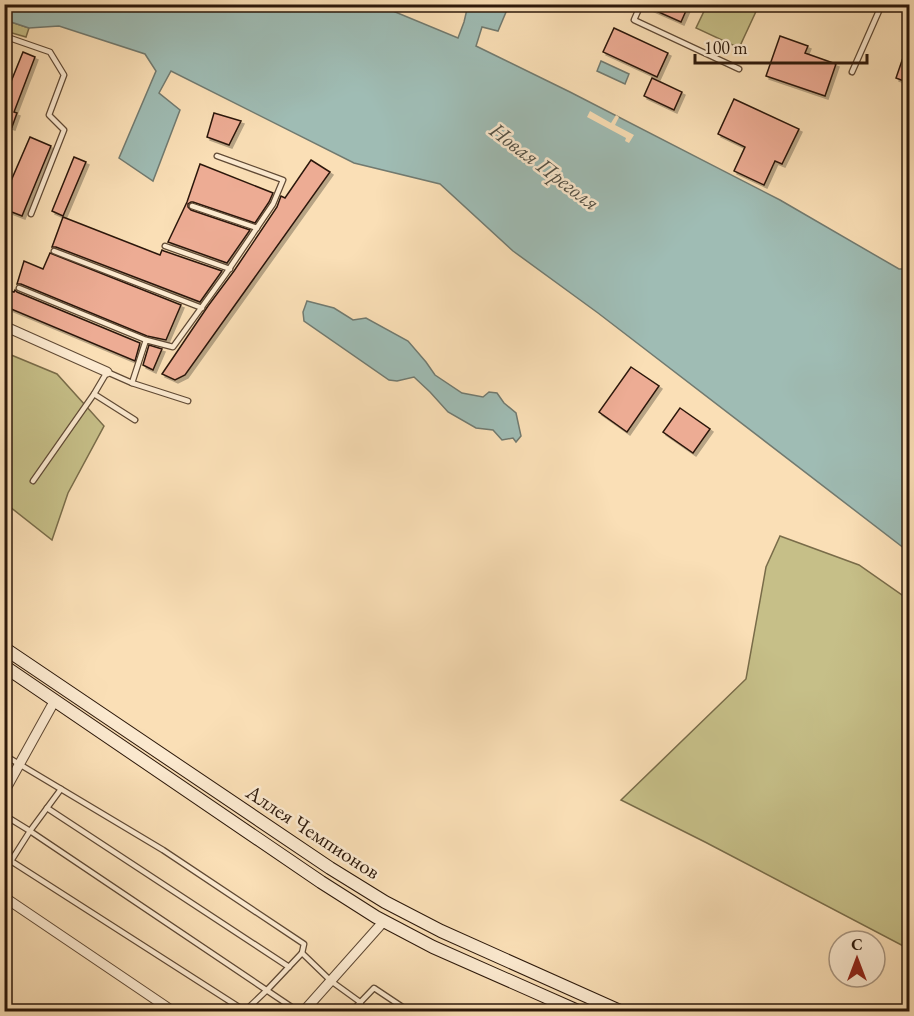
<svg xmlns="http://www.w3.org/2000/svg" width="914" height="1016" viewBox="0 0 914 1016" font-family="'EB Garamond',serif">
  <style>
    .green { fill: #c6bf88; stroke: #796c49; stroke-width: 1.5 }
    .water { fill: #9fbcb4; stroke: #717a70; stroke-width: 1.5 }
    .pier { fill: #fadfb6 }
    .building { fill: #edac94; stroke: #2c180a; stroke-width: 1.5; filter: url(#shadow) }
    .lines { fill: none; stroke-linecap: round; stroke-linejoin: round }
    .service-casing { stroke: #604a35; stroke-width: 7 }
    .minor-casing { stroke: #604a35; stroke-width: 11 }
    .secondary-casing { stroke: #2c180a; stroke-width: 14 }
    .service { stroke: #fcead0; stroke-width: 4.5 }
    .minor { stroke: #fcead0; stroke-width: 9 }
    .secondary { stroke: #fcead0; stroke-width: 12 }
    .labels { text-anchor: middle; stroke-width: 5; stroke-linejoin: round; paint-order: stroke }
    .street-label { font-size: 21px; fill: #2c180a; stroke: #fcead0 }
    .water-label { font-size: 22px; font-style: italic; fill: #545146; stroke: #fcead0 }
  </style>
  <defs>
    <filter id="shadow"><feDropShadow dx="3" dy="3" stdDeviation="0" flood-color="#0004"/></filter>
  </defs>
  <rect width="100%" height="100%" fill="#fadfb6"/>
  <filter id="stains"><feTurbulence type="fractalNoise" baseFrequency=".00333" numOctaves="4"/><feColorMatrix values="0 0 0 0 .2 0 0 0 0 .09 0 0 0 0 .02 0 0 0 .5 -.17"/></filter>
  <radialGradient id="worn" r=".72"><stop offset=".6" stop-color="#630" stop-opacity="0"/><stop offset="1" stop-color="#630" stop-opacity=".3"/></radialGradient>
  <g class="green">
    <path d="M707,5H759L739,48L696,28Z"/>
    <path d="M5,20L29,28L26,37L5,31Z"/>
    <path d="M4,352L57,374L104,426L68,493L52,540L5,503Z"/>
    <path d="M780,536L859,565L909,600V949L705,842L621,800L746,679L766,567Z"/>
  </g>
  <g class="water">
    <path d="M5,4H376L458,38L464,22L468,5H509L498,31L482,27L476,46L570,92L780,200L899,269H909V552L598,313L513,251L440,184L354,163L171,71L159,93L180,110L153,181L119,158L156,71L145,54L59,26L29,28L5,20Z"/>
    <path d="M601,61L629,74L625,84L597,71Z"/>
    <path d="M307,301L334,308L353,320L366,318L408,341L426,362L435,375L462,393L483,397L489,392L497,393L504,403L516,413L521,436L516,442L513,438L502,440L493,430L476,428L448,412L430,392L414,377L397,381L389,380L304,321L303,312Z"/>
  </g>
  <path class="pier" d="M590,111L611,123L616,115L619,117L615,125L634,135L629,143L625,141L626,138L587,117Z"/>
  <g class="building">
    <path d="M645,4H689L681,22L645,6Z"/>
    <path d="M614,28L668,53L657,77L603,52Z"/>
    <path d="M780,36L808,46L805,53L836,64L825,96L766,76Z"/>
    <path d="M908,43H909V83L896,78Z"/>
    <path d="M23,52L35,57L14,112L17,113L12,127L9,126L4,135V99Z"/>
    <path d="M652,78L682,92L674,110L644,96Z"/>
    <path d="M734,99L799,129L782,164L775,161L764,185L734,171L745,147L718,134Z"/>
    <path d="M214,113L241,121L229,145L207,137Z"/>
    <path d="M30,137L51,146L22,216L4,209V197Z"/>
    <path d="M74,157L86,162L63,216L52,211Z"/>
    <path d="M311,160L330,172L185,375L175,380L162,374L208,306L234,271L277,207L281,196L285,198Z"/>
    <path d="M200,164L273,193L269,202L255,223L193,202H191L188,204V207L191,210L250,230L227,263L168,242L187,202Z"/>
    <path d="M63,217L160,255L162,250L164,251L222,271L200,302L56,247H52Z"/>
    <path d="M50,253L181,305L166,340L147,336L21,284H17L24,261L43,269Z"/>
    <path d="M4,289L14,292L15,290L17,292L140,343L135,361L4,306Z"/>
    <path d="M149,345L162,349L153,370L143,365Z"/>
    <path d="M631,367L659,386L627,432L599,412Z"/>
    <path d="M680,408L710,429L693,453L663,432Z"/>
  </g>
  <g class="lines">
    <g class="service-casing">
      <g id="service">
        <path d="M641,4L634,20L739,69"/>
        <path d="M4,36L50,52L64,75L49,115L64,130L31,214"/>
        <path d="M852,72L882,4"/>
        <path d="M192,206L257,228"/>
        <path d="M165,246L230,269"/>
        <path d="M54,251L202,308"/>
        <path d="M19,288L146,340"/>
        <path d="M132,383L146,340L173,347L225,275L273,204L283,180L217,156"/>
        <path d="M94,394L135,420"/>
        <path d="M33,481L94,394L107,372L132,383L188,401"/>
        <path d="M4,755L163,850L304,944L302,953L331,981L360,1002L363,1012"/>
        <path d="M61,789L30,831L299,1012"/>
        <path d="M47,808L289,967"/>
        <path d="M4,815L30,831L11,861L245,1011L268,989L302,953"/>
        <path d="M351,1012L374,988L410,1012"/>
      </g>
    </g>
    <g class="minor-casing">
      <g id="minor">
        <path d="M4,326L107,372"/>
        <path d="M4,792L55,700"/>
        <path d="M4,897L174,1012"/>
        <path d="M303,1012L384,921"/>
      </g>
    </g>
    <g class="secondary-casing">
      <g id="secondary">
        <path d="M4,648L330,868L385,902L441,931L622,1012"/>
        <path d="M4,666L321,882L376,917L433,947L580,1012"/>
      </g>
    </g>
    <use href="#service" class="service"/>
    <use href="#minor" class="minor"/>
    <use href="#secondary" class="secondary"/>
  </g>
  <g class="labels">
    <g class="street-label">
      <text transform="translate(313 832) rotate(33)" y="7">Аллея Чемпионов</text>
    </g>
    <g class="water-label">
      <text transform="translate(545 166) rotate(37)" y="8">Новая Преголя</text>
    </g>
  </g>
  <rect width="914" height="1016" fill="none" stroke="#fadfb6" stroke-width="24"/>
  <rect x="6" y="6" width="902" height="1004" fill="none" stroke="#2c180a" stroke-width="3"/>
  <rect x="12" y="12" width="890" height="992" fill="none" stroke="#2c180a" stroke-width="1.5"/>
  <g transform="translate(857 959)"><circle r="28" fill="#fcead0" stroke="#a99681" stroke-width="1.5"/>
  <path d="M0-4.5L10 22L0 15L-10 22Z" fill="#8f2418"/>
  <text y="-9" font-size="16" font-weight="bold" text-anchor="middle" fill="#2c180a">С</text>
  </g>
  <path d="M695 54v9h172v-9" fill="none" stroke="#2c180a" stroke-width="3"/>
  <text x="704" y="54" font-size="18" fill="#2c180a" stroke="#fcead0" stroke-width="4.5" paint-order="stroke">100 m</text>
  <rect width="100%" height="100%" filter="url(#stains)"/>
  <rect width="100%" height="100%" fill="url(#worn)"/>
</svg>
